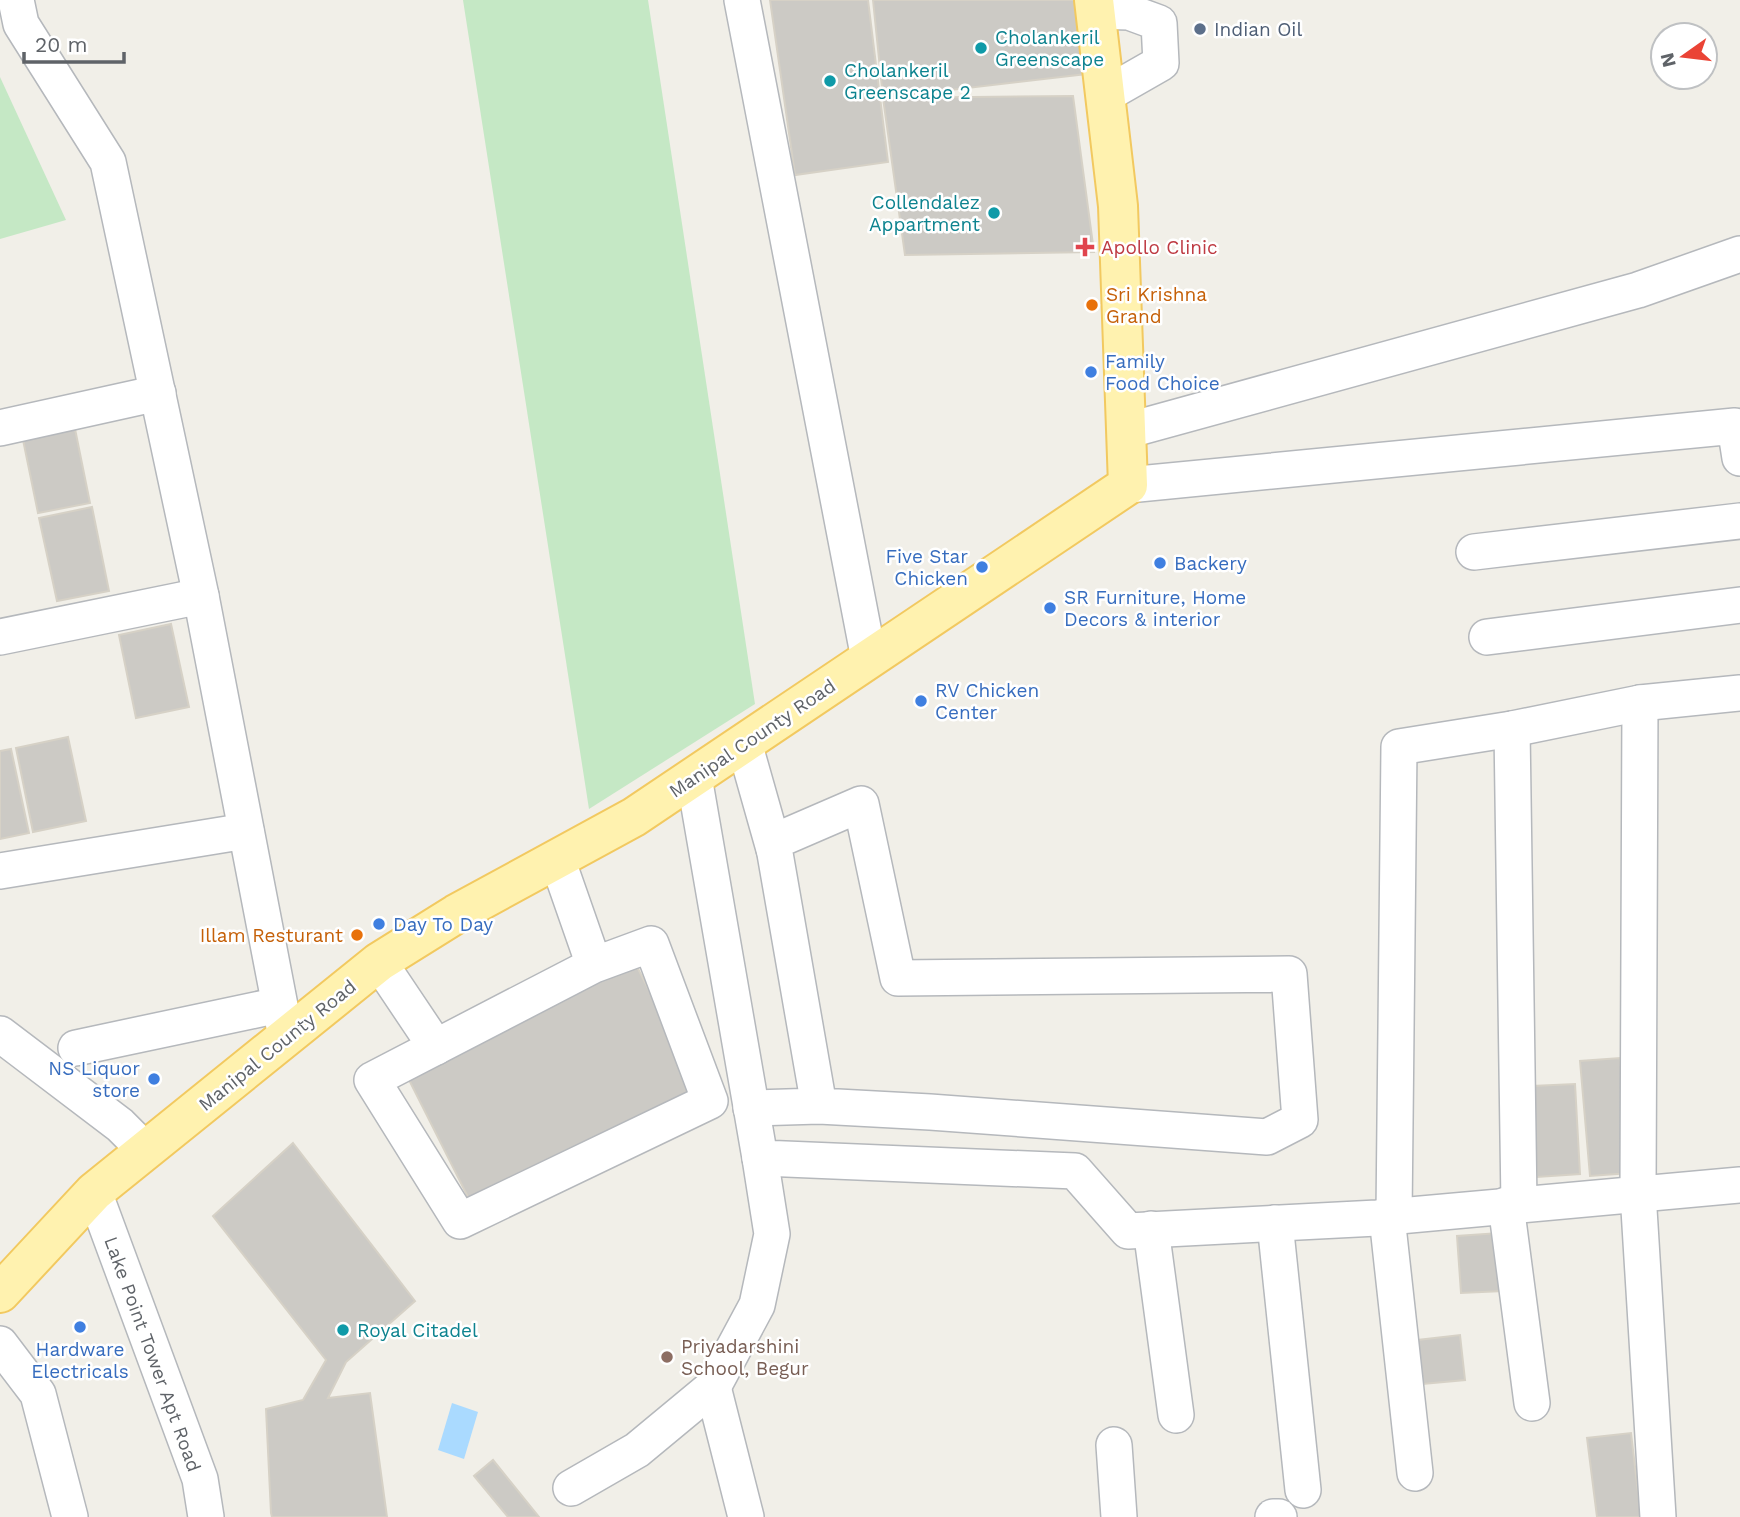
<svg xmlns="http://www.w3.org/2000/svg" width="1740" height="1517" viewBox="0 0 1740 1517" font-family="'Work Sans',sans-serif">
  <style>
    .green { fill: #c5e8c5 }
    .water { fill: #aadaff }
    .building { fill: #cccac5; stroke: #d6d1c6; stroke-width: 2 }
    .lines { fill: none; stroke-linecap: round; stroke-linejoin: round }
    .minor-casing { stroke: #b5b8bc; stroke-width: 38 }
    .major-casing { stroke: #f2c960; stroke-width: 42 }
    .minor { stroke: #fff; stroke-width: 35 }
    .major { stroke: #fff2af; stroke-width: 38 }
    .service-dot { fill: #5c6f8a; stroke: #fff; stroke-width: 2.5 }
    .culture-dot { fill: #0f9aa8; stroke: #fff; stroke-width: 2.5 }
    .health-dot { fill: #e0444e; stroke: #fff; stroke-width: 2.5 }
    .food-dot { fill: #e8710a; stroke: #fff; stroke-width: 2.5 }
    .shop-dot { fill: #3f7fe0; stroke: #fff; stroke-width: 2.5 }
    .education-dot { fill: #8d6e63; stroke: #fff; stroke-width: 2.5 }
    .labels { text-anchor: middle; stroke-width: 5; stroke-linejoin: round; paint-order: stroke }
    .service-label { font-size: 19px; fill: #4e5e75; stroke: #fff; text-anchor: start }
    .culture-label { font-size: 19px; fill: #0d838f; stroke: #fff; text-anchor: start }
    .health-label { font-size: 19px; fill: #be3a42; stroke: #fff; text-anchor: start }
    .food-label { font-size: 19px; fill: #c56008; stroke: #fff; text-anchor: start }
    .shop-label { font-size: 19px; fill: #366cbe; stroke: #fff; text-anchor: start }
    .street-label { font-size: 19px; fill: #5f6368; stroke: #fff }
    .education-label { font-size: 19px; fill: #785e54; stroke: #fff; text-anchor: start }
  </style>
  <rect width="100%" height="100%" fill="#f1efe8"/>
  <g class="green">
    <path d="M463,0H648L755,704L589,809Z"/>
    <path d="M0,77L66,220L0,239Z"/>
  </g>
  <path class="water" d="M452,1403L478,1412L464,1459L438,1450Z"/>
  <g class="building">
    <path d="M770,0H868L888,162L795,175Z"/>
    <path d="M873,0H1078L1086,74L883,98Z"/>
    <path d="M1073,96L1094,252L905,255L883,98Z"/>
    <path d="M73,419L90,503L38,513L21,430Z"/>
    <path d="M92,507L109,591L57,601L39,518Z"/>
    <path d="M171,624L189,707L136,718L119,635Z"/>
    <path d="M68,737L86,821L33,832L16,748Z"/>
    <path d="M11,749L29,833L0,839V751Z"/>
    <path d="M632,957L701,1092L474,1209L406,1074Z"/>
    <path d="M1620,1058L1630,1173L1590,1176L1580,1061Z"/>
    <path d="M1575,1084L1580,1174L1537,1177L1532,1086Z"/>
    <path d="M293,1143L415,1301L346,1362L328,1398L370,1393L387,1517H272L271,1513L266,1409L303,1400L326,1360L213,1216Z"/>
    <path d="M1499,1233L1503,1291L1461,1293L1457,1236Z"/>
    <path d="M1460,1335L1465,1380L1423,1384L1418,1340Z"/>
    <path d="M1631,1433L1641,1517H1597L1587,1438Z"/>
    <path d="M493,1460L539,1517H508L474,1476Z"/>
  </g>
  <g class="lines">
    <g class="minor-casing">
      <g id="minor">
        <path d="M16,0L21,24L108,162L201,596L286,1037"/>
        <path d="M742,0L869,659"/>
        <path d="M1095,11L1129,12L1159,23L1161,63L1105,95"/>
        <path d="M0,428L158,393"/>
        <path d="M1126,431L1638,290L1740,254"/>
        <path d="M1128,485L1735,426L1740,458"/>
        <path d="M1474,552L1740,521"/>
        <path d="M0,637L201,596"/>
        <path d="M1487,637L1740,605"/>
        <path d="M1640,703L1638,1193L1658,1517"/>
        <path d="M1512,729L1519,1204"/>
        <path d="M744,743L774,849"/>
        <path d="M694,777L760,1158L1075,1171L1128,1231L1377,1218L1740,1185"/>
        <path d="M557,859L594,965L651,944L710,1101L460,1221L372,1080L594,965"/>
        <path d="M0,871L246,831"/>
        <path d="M379,962L436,1047"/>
        <path d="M0,1034L120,1125L145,1150"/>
        <path d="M76,1048L279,1005"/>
        <path d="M751,1108L819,1106L930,1112L1267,1137L1300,1120L1289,974L898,978L861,804L773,842L819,1106"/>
        <path d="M94,1192L200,1479L206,1517"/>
        <path d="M1506,1205L1532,1403"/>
        <path d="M1394,1216L1399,747L1512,729L1640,703L1740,693"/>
        <path d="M1387,1217L1415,1473"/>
        <path d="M1275,1223L1303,1490"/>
        <path d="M1151,1229L1176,1415"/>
        <path d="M0,1344L38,1394L70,1517"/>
        <path d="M713,1387L746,1517"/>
        <path d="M1114,1445L1119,1517"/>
        <path d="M571,1488L637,1450L713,1387L757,1305L772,1234L760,1158"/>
        <path d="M1273,1517H1279"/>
      </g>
    </g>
    <g class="major-casing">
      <path id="major" d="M0,1293L94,1192L379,962L456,914L634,817L1128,485L1118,206L1094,0"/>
    </g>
    <use href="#minor" class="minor"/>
    <use href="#major" class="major"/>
  </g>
  <circle class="service-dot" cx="1200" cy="29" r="7"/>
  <g class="culture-dot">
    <circle cx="981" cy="48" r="7"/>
    <circle cx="830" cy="81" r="7"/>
    <circle cx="994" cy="213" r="7"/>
    <circle cx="343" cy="1330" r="7"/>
  </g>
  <path class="health-dot" d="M1081.5 236.5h7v7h7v7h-7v7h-7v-7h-7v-7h7z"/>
  <g class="food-dot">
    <circle cx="1092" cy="305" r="7"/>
    <circle cx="357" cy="935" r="7"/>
  </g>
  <g class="shop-dot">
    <circle cx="1091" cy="372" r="7"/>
    <circle cx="1160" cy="563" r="7"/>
    <circle cx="982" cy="567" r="7"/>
    <circle cx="1050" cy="608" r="7"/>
    <circle cx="921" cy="701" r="7"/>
    <circle cx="379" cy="924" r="7"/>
    <circle cx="154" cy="1079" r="7"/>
    <circle cx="80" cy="1327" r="7"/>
  </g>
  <circle class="education-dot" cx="667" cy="1357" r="7"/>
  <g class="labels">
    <g class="service-label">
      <text x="1214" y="36">Indian Oil</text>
    </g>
    <g class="culture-label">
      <text x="995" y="44">Cholankeril<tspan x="995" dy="22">Greenscape</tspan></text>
      <text x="844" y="77">Cholankeril<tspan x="844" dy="22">Greenscape 2</tspan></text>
      <text x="980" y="209" text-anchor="end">Collendalez<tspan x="980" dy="22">Appartment</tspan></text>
      <text x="357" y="1337">Royal Citadel</text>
    </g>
    <g class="health-label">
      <text x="1101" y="254">Apollo Clinic</text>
    </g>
    <g class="food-label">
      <text x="1106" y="301">Sri Krishna<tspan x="1106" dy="22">Grand</tspan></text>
      <text x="343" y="942" text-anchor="end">Illam Resturant</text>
    </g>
    <g class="shop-label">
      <text x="1105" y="368">Family<tspan x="1105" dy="22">Food Choice</tspan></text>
      <text x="968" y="563" text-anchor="end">Five Star<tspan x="968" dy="22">Chicken</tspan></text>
      <text x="1174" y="570">Backery</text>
      <text x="1064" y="604">SR Furniture, Home<tspan x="1064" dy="22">Decors &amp; interior</tspan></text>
      <text x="935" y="697">RV Chicken<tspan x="935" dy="22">Center</tspan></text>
      <text x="393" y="931">Day To Day</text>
      <text x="140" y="1075" text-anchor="end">NS Liquor<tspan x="140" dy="22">store</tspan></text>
      <text x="80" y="1356" text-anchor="middle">Hardware<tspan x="80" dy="22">Electricals</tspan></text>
    </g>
    <g class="street-label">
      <text transform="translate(752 738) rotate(-34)" y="7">Manipal County Road</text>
      <text transform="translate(277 1045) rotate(-39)" y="7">Manipal County Road</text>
      <text transform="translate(153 1354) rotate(70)" y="7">Lake Point Tower Apt Road</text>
    </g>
    <g class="education-label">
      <text x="681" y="1353">Priyadarshini<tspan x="681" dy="22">School, Begur</tspan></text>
    </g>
  </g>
  <g transform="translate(1684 56) rotate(256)"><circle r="33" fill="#ffffff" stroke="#bfc1c3" stroke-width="2"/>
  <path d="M0-5L12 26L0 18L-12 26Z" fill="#ea4335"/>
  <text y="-10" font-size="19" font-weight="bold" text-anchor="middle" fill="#5f6368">N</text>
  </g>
  <path d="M24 52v10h100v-10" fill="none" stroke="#5f6368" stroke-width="3.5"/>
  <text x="35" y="52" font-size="21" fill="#5f6368" stroke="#ffffff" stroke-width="5" paint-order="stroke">20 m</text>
</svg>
